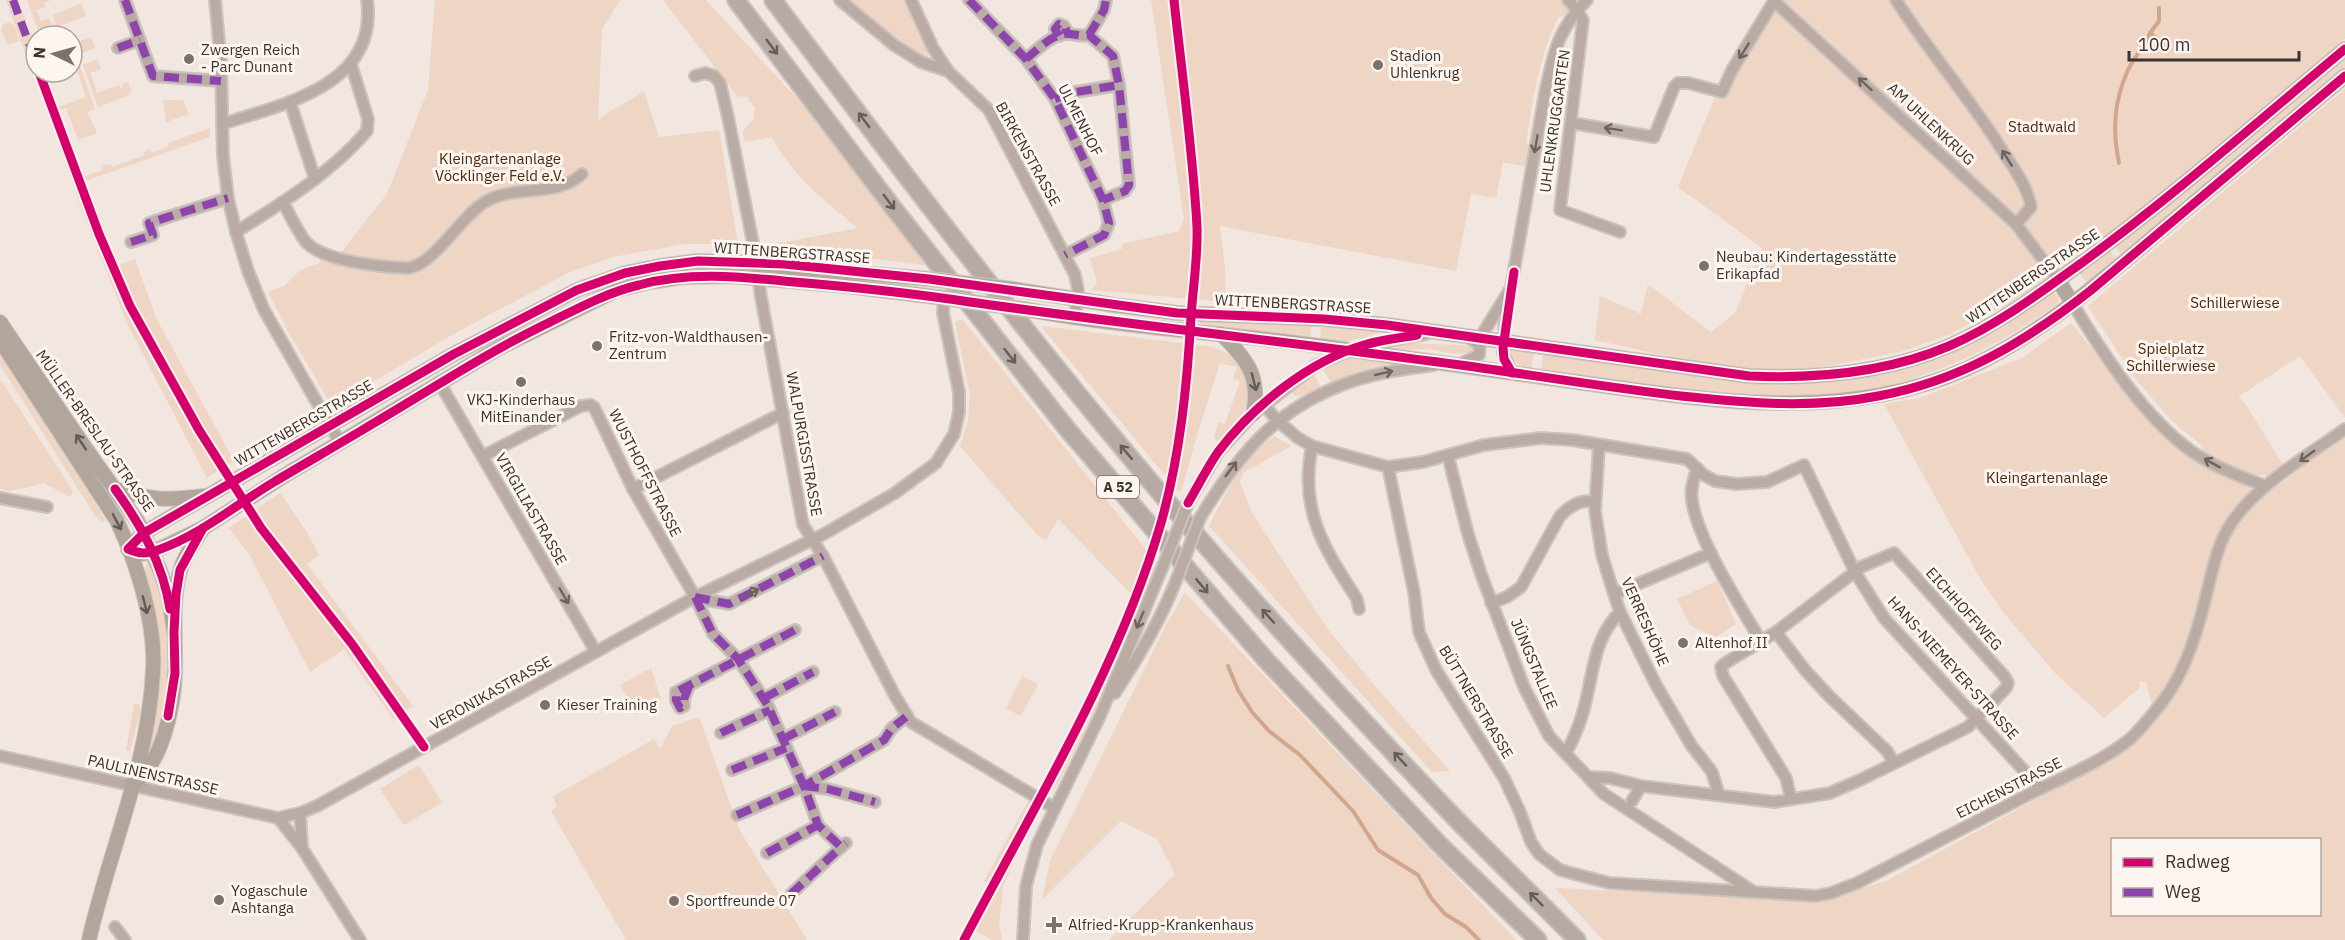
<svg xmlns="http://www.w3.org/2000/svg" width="2345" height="940" viewBox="0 0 2345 940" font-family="'IBM Plex Sans',sans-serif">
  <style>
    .green { fill: #eed5c4; fill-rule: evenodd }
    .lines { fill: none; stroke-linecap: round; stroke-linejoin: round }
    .stream { stroke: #d1a68a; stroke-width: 4 }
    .minor-casing { stroke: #cbc3be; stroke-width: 14 }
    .major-casing { stroke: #cbc3be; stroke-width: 16 }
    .highway-casing { stroke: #cbc3be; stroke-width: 20 }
    .minor { stroke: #baaca4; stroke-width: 10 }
    .major { stroke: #b2a59c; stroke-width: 14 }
    .highway { stroke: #b7aaa4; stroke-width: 16 }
    .minor-bridge-casing { stroke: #cbc3be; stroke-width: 14; stroke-linecap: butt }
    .major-bridge-casing { stroke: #cbc3be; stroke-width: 16; stroke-linecap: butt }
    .minor-bridge { stroke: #baaca4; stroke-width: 10 }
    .major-bridge { stroke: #b2a59c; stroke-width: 14 }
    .quiet { stroke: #8e44ad; stroke-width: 8; stroke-dasharray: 15 8; stroke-linecap: butt }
    .cycleway-casing { stroke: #fdf5ef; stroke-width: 13 }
    .cycleway { stroke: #d6006c; stroke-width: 9 }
    .oneway { stroke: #665d57 }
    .oneway2 { stroke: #6e635d }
    .oneway3 { stroke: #655b54 }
    .poi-dot { fill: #7b726c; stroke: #fdf5ef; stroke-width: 2 }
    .labels { text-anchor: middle; stroke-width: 6; stroke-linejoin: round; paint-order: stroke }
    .shield { fill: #fdf5ef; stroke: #756d68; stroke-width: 1.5 }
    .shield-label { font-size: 14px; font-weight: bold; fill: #3b332e }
    .poi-label { font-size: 15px; fill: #3b332e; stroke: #fdf5ef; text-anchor: start }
    .street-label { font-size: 15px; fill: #3b332e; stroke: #fdf5ef }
    .park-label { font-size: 15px; fill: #4d280a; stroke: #fdf5ef }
  </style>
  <rect width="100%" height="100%" fill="#f1e6e0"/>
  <g class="green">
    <path d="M6,0H18L36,50V72H44L84,183L90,190L118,265L135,259L156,318L234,461L207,478L128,325L87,223Z"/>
    <path d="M27,0H51L44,3L46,7L37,10L41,21L49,18L53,28L39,33Z"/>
    <path d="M435,0H620L602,29L598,120C612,109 629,101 644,91L659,137L719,130L738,244H684L613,257L570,272L457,332L332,406L289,333L268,292L284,286L299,271L319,263L324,252L340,254L387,194L428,90Z"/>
    <path d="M663,0H706L825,129L934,266L765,246L858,228C826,202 791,175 772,137L744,142L743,130L754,119L755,108L747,97L737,96Z"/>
    <path d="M842,0H903L928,51V57L922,56Z"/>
    <path d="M1151,0H1582L1567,16L1558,17C1539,58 1532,101 1526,144L1533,143L1530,165L1526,167L1503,162L1496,198L1471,194L1456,271L1220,226L1225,268L1226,302L1091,290L1097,283L1090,258L1122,249V244L1179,231L1184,219Z"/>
    <path d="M1777,0H2345V39L2170,186L2038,289L1946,336L1903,351L1809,370L1762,372L1725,369L1595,340L1600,296L1641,314L1648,284L1711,332L1735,313L1762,248L1678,187L1715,97Z"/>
    <path d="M81,3L86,16L56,27L53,15Z"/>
    <path d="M10,22L15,27L19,41L8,45L1,30L3,24Z"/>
    <path d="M91,37L95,48L82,53L81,50L72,53V44Z"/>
    <path d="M2345,55V69L2122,256L2115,246Z"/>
    <path d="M97,59L101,69L90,73L97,93L119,85L120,88L123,87L122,84L128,82L132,92L129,93L130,95L98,107L83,65Z"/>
    <path d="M80,66L95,109L87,112L97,133L78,140L66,108L60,110L59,107L86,97L76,67Z"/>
    <path d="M2345,89V418L2300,356L2238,397L2244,402L2286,469L2268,476L2246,473L2223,465L2204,453L2200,444L2172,421L2135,378L2088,306Z"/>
    <path d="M163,100H183L189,114L166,122Z"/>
    <path d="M210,128V137L85,181L84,177L102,170L103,166L111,164L112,167L145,155L144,152L150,149L152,153L169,146L168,143Z"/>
    <path d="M2108,249L2117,260L2088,284L2079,272Z"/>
    <path d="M2053,291L2059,297L2058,303C1975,364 1878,402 1773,398C1696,395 1618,382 1541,371L1544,352L1720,377L1885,372Z"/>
    <path d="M962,319L1147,551L1131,594L1058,519L1046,540L1038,536L960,446L968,421L970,395L955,322Z"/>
    <path d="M1200,320L1311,326L1310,339L1200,324Z"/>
    <path d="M2071,323L2152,422L2250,484L2252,491L2225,522L2215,540L2186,645L2177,669L2158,703L2151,702L2146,681L2139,682L2140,687L2104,718L2054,672L2004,613L1981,580L1884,404L1920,398L2022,358Z"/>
    <path d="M1041,326L1213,347L1224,352L1234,354C1259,395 1251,406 1221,441L1216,440L1214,438L1218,422L1225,424L1240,381L1233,378L1237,367L1220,363L1197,435L1182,489L1179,492Z"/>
    <path d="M1321,326L1379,331V333L1341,343L1320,340Z"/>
    <path d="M1410,343L1474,346L1475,348L1473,351C1458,358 1441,350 1425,349C1411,349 1397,351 1383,349L1386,346Z"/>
    <path d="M1513,348L1534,350L1531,370C1522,368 1513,362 1511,352Z"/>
    <path d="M0,352L50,428L106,521H100L94,514L0,365Z"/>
    <path d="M1348,357L1386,362L1389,363L1385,367L1331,383L1323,368Z"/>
    <path d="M1314,374L1321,388C1313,392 1301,401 1293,394L1294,388Z"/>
    <path d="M0,379L73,491L70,497L44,483L11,491L0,489Z"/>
    <path d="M2345,434V940H1603L1555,888L1818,901L1886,881L2112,758L2130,745L2162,713L2186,673L2219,560L2236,521L2261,494L2279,485ZM2112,840H2320V914H2112Z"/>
    <path d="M1274,436L1291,446L1243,473L1240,482L1251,511L1326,627L1376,687L1450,771L1432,772L1209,526C1226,492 1243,459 1274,436Z"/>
    <path d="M280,493L307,532L319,555L307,564L413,706L393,719L344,649L310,672L249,554L229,528Z"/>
    <path d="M1154,559L1158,565L1115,668L1055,789L1049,794L1045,793L1106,675L1138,599H1140Z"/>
    <path d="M149,562C176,626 172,692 149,756L145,755L154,718L145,567Z"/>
    <path d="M1717,581L1736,624L1714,638L1690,625L1677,599Z"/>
    <path d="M1185,593L1516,940H1109L1175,874L1157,839L1121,821L1042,900L1050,861L1167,623Z"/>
    <path d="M651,668L661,700L636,715L620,685Z"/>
    <path d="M1022,676L1038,684L1021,716L1006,708Z"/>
    <path d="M134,704H139L141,710L130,751L126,750Z"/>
    <path d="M699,717L740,831L807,940H626L551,811L557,806L553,797L557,794L654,739L660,749L672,726Z"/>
    <path d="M419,765L442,803L404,825L380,789Z"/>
    <path d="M1028,801L1033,804L1030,811L990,885L984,881Z"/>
    <path d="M1038,807L1003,887L999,924L1002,940H992L973,929Z"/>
  </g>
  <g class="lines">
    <g class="stream">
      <path d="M2159,8V21L2150,33L2166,46"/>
      <path d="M2119,163C2112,130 2114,101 2128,70C2134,58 2144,46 2150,33"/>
      <path d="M1228,666L1238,690L1252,712L1269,731L1300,755L1353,811L1378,850L1418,875L1431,898L1445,914L1466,927L1479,940"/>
    </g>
    <g class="minor-casing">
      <g id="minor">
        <path d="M125,0L153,76L221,81"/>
        <path d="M215,0L221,63L223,156L228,198L236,232L248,271L264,310L340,443"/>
        <path d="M840,0L894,45L921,62L948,71L989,110L1075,275L1078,290L1075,318"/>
        <path d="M911,0L933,48L948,71"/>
        <path d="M969,0L1026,59L1055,99L1103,200L1109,223L1104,235L1065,255"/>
        <path d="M1568,0L1577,10L1583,20L1560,210L1620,232"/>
        <path d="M1773,0L2016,224L2058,280"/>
        <path d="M1896,0C1929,52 1970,98 2002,150C2013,167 2028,187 2031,207L2016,224"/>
        <path d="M1089,35L1104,10L1106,0"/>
        <path d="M1059,36L1055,29L1059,24L1064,26L1066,29L1065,34"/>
        <path d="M118,48L140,40"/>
        <path d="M1026,59C1037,50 1050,36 1064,34C1073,33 1080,37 1089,35L1113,56L1119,85L1129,185L1125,191L1103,200"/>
        <path d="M695,76L705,73L714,76L720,83L728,117L754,248L761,297L803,525L823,556L895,696L911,722L1054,808"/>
        <path d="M1055,99L1076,92L1119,85"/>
        <path d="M290,102L315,179"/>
        <path d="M1572,123L1654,137L1674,87L1678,83H1688L1722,92L1732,70L1774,1"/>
        <path d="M222,124C284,104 379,85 367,0"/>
        <path d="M283,202C290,215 297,231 306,242C324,262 383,267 408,268C434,265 461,216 485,202C514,184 557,198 582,174"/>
        <path d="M236,232C282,203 331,173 367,131L368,119L351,64"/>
        <path d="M131,242L153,235L149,223L228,198"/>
        <path d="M2073,304C2103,354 2144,417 2191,451C2214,467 2240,477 2266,486"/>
        <path d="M1480,338L1509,291"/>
        <path d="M1458,365L1479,355L1480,346L1469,337"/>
        <path d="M1512,373L1503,353L1505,322L1545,93C1554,53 1557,30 1587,0"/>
        <path d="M439,382L596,652"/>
        <path d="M1264,405L1278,421L1298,438L1312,446L1388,467L1423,462L1484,445L1541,438L1572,440L1687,459L1704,475L1715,481L1737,484L1767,482L1804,465L1855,572L1884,618L2040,788"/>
        <path d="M1599,445L1595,511L1602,555L1614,594L1620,612L1655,683L1691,745L1712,772L1719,795"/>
        <path d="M1312,446C1299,509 1323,547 1357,599L1359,609"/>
        <path d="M483,456L581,406L591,405L594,407L633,489L695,597L713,634L738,659L767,704L804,786L818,825L841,847L846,843"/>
        <path d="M1448,456L1468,534L1481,574L1524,687L1549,736L1604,794L1754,892"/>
        <path d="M1388,467L1414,592L1419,632L1436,670L1504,778L1520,812L1531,842L1539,854L1560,870L1609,883L1816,896L1831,893L1857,883C1909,856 1962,829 2014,802C2051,782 2098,765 2130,739C2141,729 2151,716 2160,705C2187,671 2198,629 2208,588C2212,571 2216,552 2224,536C2246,490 2305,458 2345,429"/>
        <path d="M1697,468C1694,479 1690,489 1692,500C1697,539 1740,606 1761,641"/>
        <path d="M633,489L783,413"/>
        <path d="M0,498L47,507"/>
        <path d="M1188,503L1219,451L1253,414L1316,365L1364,345L1426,334"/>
        <path d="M1200,518C1240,452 1278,406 1353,381C1379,372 1407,369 1434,365"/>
        <path d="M1614,594L1711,553"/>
        <path d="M696,598L729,604L823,556"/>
        <path d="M1491,603L1507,597L1521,587L1560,516C1570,506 1580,499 1595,502"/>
        <path d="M1776,632L1805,670L1829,696L1887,751L1894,763"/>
        <path d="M689,686L684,699V706L680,708L676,700V692L795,630"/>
        <path d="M1115,693C1139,656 1160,621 1176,581"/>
        <path d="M764,698L813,672"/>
        <path d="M721,733L770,710"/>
        <path d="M783,739L835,712"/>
        <path d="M1566,753C1576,735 1583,716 1587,696C1594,665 1596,636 1620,612"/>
        <path d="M0,756L278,818L300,813L317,806L695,597L824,534L895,493L936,463L954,434L959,412V392L943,313L944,298"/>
        <path d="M732,770L786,748"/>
        <path d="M1588,777L1610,778L1641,786L1774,802L1830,793L1862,779L1968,727L2006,688L2008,683L2005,677L1894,553L1861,567L1776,632L1724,664L1721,667L1723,676L1786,778L1791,799"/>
        <path d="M804,786L828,789L875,802"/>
        <path d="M1632,801L1641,786"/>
        <path d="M300,813L302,848"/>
        <path d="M737,815L804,786L884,740L892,728L906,717"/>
        <path d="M278,818L302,848L360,940"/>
        <path d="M767,853L818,825"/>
        <path d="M791,894L841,847"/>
        <path d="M115,927L125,940"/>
        <path d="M1023,940L1026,886L1037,845L1100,716L1163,566"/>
      </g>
    </g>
    <g class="major-casing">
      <g id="major">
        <path d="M2058,280L2073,304"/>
        <path d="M1012,289L1114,305L1177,313L1324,319L1387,325L1749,376C1817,379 1886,373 1949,346C1995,326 2036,296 2076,267C2170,199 2256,123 2345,49"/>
        <path d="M1029,310C1128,328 1229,333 1328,347C1411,359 1494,370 1577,382C1707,400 1842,424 1966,369C2041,335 2101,281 2164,228C2224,177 2285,127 2345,76"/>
        <path d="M0,322L86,449L138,522L160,570L169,597L174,632"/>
        <path d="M1221,334C1247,359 1261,377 1253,414"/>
        <path d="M0,340L117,521C137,563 156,624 153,670C149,763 109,851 89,940"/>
        <path d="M115,489C153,500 165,501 203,496"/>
        <path d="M128,549L140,554L153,552L203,528L287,474L499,348L617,290L650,282L683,277L730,276L846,286L944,298"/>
        <path d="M128,549L144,533L159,524L454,354L577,290L625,273L660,266L698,261L735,262L929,279"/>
        <path d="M131,785C162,767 174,706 175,672C176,639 171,604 180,571C184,556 194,543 202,530"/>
      </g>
    </g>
    <g class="highway-casing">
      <g id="highway">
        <path d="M736,0L891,205L1068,430L1266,660L1443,848L1538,940"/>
        <path d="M773,0C899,168 1026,335 1161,494C1257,606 1356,715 1458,821C1497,861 1538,900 1577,940"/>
      </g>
    </g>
    <use href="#minor" class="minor"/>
    <use href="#major" class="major"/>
    <use href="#highway" class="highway"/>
    <g class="minor-bridge-casing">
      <g id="minor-bridge">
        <path d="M1163,566L1188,503"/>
        <path d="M1176,581L1200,518"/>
      </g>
    </g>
    <g class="major-bridge-casing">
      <g id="major-bridge">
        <path d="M929,279L1012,289"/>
        <path d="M944,298L1029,310"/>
      </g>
    </g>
    <use href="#minor-bridge" class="minor-bridge"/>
    <use href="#major-bridge" class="major-bridge"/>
    <g class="quiet">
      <path d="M13,0L36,63"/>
      <path d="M125,0L153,76L221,81"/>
      <path d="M969,0L1026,59L1055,99L1103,200L1109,223L1104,235L1065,255"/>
      <path d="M1089,35L1104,10L1106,0"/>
      <path d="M1059,36L1055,29L1059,24L1064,26L1066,29L1065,34"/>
      <path d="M118,48L140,40"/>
      <path d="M1026,59C1037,50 1050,36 1064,34C1073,33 1080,37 1089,35L1113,56L1119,85L1129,185L1125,191L1103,200"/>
      <path d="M1055,99L1076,92L1119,85"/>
      <path d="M131,242L153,235L149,223L228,198"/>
      <path d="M695,597L713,634L738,659L767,704L804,786L818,825L841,847L846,843"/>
      <path d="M695,597L729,604L823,556"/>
      <path d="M689,686L684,699V706L680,708L676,700V692L795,630"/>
      <path d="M764,698L813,672"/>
      <path d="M721,733L770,710"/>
      <path d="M783,739L835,712"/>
      <path d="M732,770L786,748"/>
      <path d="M804,786L828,789L875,802"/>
      <path d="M737,815L804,786L884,740L892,728L906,717"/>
      <path d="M767,853L818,825"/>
      <path d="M791,894L841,847"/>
    </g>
    <g class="cycleway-casing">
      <g id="cycleway">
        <path d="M2345,49C2256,123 2170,199 2076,267C2036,296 1995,326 1949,346C1886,373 1817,379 1749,376L1387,325L1324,319L1177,313L929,279L784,264L698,261L660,266L625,273L577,290L454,354L144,533L128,549C140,554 146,554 158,550C200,535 236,505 274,482C304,464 334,447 364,429C424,394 481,356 544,325C575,310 605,293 639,285C690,271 743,277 794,282C853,287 911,293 970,302C1138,326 1307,344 1475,367C1544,377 1612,388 1681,396C1747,403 1813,409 1878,396C1960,381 2025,342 2090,291L2345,76"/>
        <path d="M39,72L99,234L130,306L199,430L261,528L352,644L424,747"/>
        <path d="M1512,373L1504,359L1503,348L1514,272"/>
        <path d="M115,489C141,525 163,564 170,609"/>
        <path d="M1188,503C1198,486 1207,468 1218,452C1252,407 1309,361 1364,345C1381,340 1399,338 1417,335"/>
        <path d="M168,716L175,673L174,632L176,594L180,570L203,528"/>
        <path d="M964,940C1034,807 1119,667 1161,523C1180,456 1187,386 1191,317C1193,287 1198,257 1197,227C1193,152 1182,75 1174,0"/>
      </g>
    </g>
    <use href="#cycleway" class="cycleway"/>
  </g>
  <defs><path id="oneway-shaft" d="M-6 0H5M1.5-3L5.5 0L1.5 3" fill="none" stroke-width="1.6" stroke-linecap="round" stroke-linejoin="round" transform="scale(1.5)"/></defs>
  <g class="oneway">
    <use href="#oneway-shaft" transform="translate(772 47) rotate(53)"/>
    <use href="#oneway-shaft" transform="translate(864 120) rotate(-127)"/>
    <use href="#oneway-shaft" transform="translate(889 202) rotate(53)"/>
    <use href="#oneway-shaft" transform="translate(1010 356) rotate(52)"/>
    <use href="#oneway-shaft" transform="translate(1126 452) rotate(-130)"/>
    <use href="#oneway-shaft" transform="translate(1202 586) rotate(50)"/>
    <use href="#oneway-shaft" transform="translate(1268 616) rotate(-132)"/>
    <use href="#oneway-shaft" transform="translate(1400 759) rotate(-133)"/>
    <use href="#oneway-shaft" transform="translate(1536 899) rotate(-135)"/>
  </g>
  <g class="oneway2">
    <use href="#oneway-shaft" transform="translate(1744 51) rotate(122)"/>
    <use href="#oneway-shaft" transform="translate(1865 84) rotate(-138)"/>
    <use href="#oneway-shaft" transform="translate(1613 129) rotate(-171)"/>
    <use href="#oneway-shaft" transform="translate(1536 144) rotate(100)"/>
    <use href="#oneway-shaft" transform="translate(2007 158) rotate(-122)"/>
    <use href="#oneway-shaft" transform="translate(1384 373) rotate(-13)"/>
    <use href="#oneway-shaft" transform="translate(2307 456) rotate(144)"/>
    <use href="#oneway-shaft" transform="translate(2212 463) rotate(-151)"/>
    <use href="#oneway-shaft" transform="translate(1231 469) rotate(-53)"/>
    <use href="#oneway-shaft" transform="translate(751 593) rotate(-27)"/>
    <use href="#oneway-shaft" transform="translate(564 596) rotate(60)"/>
    <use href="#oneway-shaft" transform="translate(1140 620) rotate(113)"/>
  </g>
  <g class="oneway3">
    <use href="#oneway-shaft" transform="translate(1254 382) rotate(76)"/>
    <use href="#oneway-shaft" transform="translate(81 442) rotate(-124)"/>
    <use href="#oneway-shaft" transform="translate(117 522) rotate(62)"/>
    <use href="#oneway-shaft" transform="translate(145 605) rotate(76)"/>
  </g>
  <g class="poi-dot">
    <circle cx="189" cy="59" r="6"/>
    <circle cx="1378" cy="65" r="6"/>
    <circle cx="1704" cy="266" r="6"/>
    <circle cx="597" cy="346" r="6"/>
    <circle cx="521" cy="382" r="6"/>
    <circle cx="1683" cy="643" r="6"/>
    <circle cx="545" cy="705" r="6"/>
    <circle cx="219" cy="900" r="6"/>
    <circle cx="674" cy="901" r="6"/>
    <path d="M1051 916h6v6h6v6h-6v6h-6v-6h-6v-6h6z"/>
  </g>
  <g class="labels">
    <rect class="shield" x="1097" y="476" width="42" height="22" rx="4.5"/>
    <g class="shield-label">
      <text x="1118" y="492">A 52</text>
    </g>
    <g class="poi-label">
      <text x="201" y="55">Zwergen Reich<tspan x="201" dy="17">- Parc Dunant</tspan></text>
      <text x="1390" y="61">Stadion<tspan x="1390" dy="17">Uhlenkrug</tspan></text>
      <text x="1716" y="262">Neubau: Kindertagesstätte<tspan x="1716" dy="17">Erikapfad</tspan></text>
      <text x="609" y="342">Fritz-von-Waldthausen-<tspan x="609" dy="17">Zentrum</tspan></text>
      <text x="521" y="405" text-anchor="middle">VKJ-Kinderhaus<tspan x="521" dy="17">MitEinander</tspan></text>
      <text x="1695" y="648">Altenhof II</text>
      <text x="557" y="710">Kieser Training</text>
      <text x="231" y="896">Yogaschule<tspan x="231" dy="17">Ashtanga</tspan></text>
      <text x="686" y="906">Sportfreunde 07</text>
      <text x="1068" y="930">Alfried-Krupp-Krankenhaus</text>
    </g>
    <g class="street-label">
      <text transform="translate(1080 120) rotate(63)" y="5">ULMENHOF</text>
      <text transform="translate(1555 121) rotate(-82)" y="5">UHLENKRUGGARTEN</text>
      <text transform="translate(1931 124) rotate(43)" y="5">AM UHLENKRUG</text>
      <text transform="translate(1028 154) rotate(61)" y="5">BIRKENSTRASSE</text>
      <text transform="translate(792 253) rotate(4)" y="5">WITTENBERGSTRASSE</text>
      <text transform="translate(2033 276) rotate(-34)" y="5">WITTENBERGSTRASSE</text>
      <text transform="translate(1293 304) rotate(3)" y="5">WITTENBERGSTRASSE</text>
      <text transform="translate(304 423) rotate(-30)" y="5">WITTENBERGSTRASSE</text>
      <text transform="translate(95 431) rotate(55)" y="5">MÜLLER-BRESLAU-STRASSE</text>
      <text transform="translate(804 444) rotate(80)" y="5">WALPURGISSTRASSE</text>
      <text transform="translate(645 473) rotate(63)" y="5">WUSTHOFFSTRASSE</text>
      <text transform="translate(531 509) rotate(60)" y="5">VIRGILIASTRASSE</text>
      <text transform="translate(1964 609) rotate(48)" y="5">EICHHOFFWEG</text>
      <text transform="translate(1645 622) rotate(66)" y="5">VERRESHÖHE</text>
      <text transform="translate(1534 664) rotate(67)" y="5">JÜNGSTALLEE</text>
      <text transform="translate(1953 668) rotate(48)" y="5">HANS-NIEMEYER-STRASSE</text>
      <text transform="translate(491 693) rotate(-29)" y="5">VERONIKASTRASSE</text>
      <text transform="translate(1476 702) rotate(59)" y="5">BÜTTNERSTRASSE</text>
      <text transform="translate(153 775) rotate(13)" y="5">PAULINENSTRASSE</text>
      <text transform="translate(2009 788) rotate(-27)" y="5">EICHENSTRASSE</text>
    </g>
    <g class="park-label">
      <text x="2042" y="132">Stadtwald</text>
      <text x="500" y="164">Kleingartenanlage<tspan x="500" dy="17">Vöcklinger Feld e.V.</tspan></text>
      <text x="2235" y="308">Schillerwiese</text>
      <text x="2171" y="354">Spielplatz<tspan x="2171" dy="17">Schillerwiese</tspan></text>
      <text x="2047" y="483">Kleingartenanlage</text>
    </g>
  </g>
  <rect x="2111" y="838" width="210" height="78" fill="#fdf5ef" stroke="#afa7a2" stroke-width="1.5"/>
  <rect x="2123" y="858" width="30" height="9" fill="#d6006c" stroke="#afa7a2" stroke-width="1.5"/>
  <text x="2165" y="868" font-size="18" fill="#3b332e">Radweg</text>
  <rect x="2123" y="888" width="30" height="9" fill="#8e44ad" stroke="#afa7a2" stroke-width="1.5"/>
  <text x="2165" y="898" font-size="18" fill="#3b332e">Weg</text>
  <g transform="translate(54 54) rotate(275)"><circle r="28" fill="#fdf5ef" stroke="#afa7a2" stroke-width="1.5"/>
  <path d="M0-4.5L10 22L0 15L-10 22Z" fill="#7b726c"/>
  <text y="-9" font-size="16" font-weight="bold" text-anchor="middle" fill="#3b332e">N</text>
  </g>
  <path d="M2129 51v9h170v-9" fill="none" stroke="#3b332e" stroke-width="3"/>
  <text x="2138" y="51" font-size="18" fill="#3b332e" stroke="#fdf5ef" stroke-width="4.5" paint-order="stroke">100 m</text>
</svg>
